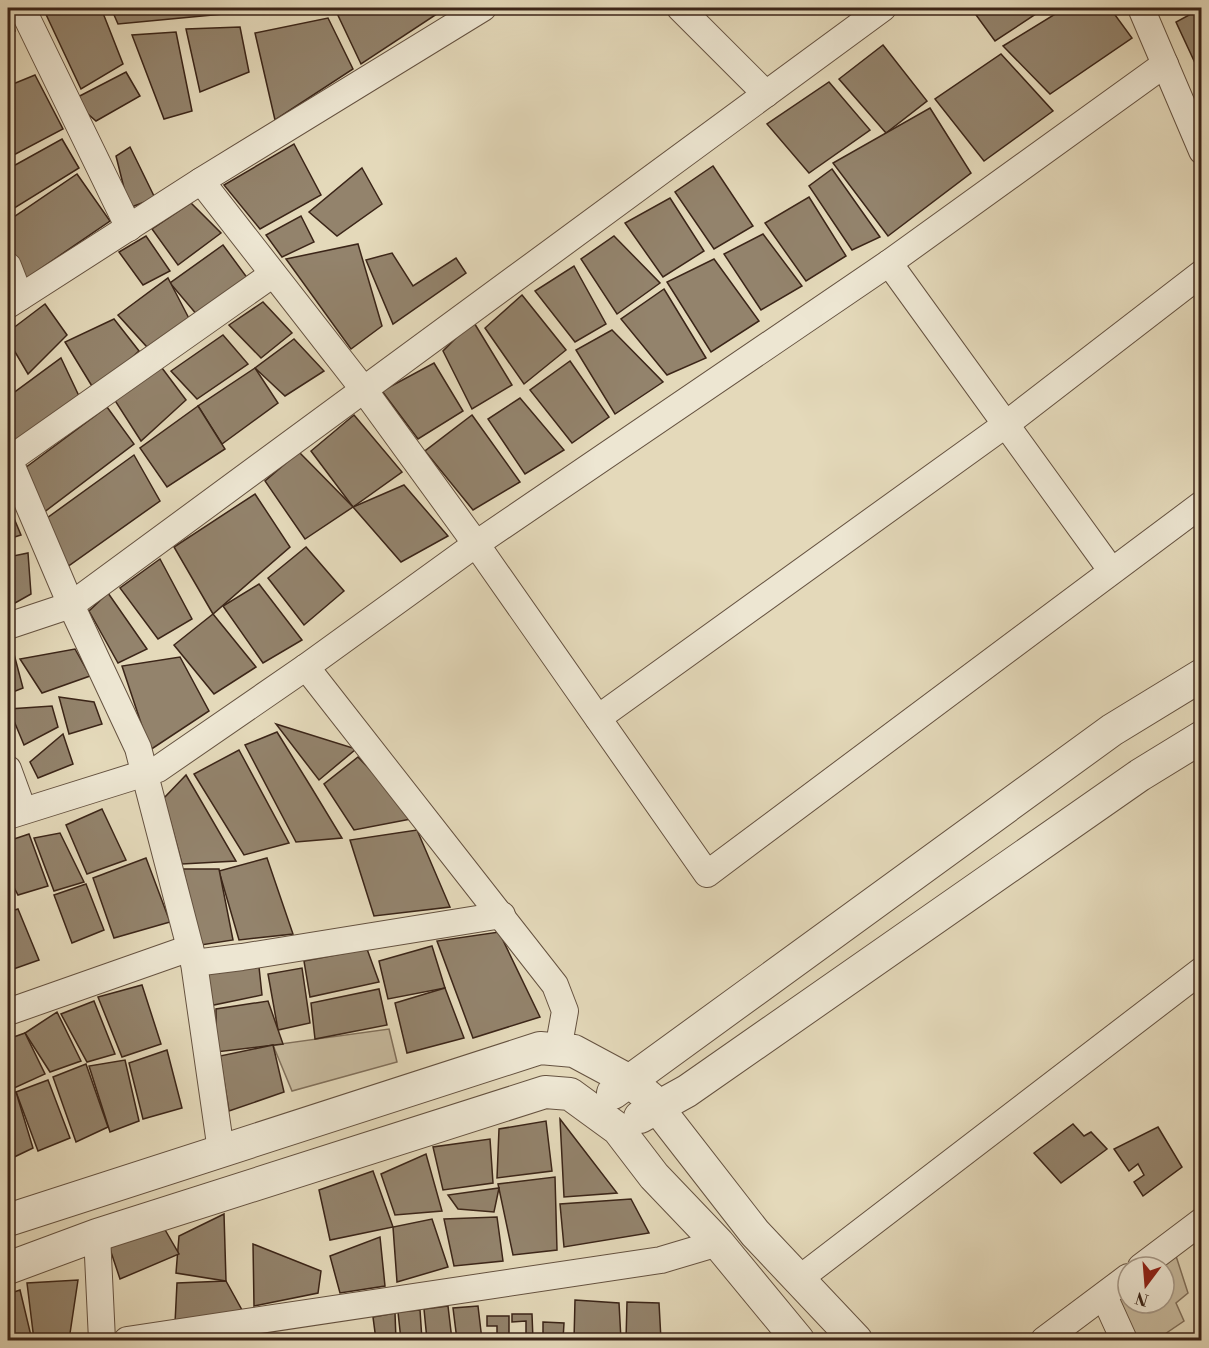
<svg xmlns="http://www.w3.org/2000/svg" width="1209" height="1348" viewBox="0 0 1209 1348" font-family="'Libre Bodoni',serif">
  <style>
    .green { fill: #c7ba9e; stroke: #81705b; stroke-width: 1.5 }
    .building { fill: #93836c; stroke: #3b2518; stroke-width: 1.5 }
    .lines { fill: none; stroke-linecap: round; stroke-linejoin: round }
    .minor-casing { stroke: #655240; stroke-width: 28 }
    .tertiary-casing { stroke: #655240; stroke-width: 34 }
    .minor { stroke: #ede6d2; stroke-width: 26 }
    .tertiary { stroke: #ede6d2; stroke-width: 32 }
  </style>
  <rect width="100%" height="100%" fill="#e4d9ba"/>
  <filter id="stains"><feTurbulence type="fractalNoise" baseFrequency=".00333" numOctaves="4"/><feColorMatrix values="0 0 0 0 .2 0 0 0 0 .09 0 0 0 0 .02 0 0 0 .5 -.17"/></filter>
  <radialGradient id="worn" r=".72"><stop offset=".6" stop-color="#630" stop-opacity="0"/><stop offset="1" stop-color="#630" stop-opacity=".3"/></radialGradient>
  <g class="green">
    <path d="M389,1029L397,1062L292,1091L273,1045Z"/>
    <path d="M1176,1256L1188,1293L1176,1303L1184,1321L1156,1340H1137L1116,1299L1128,1290V1303H1164V1267H1161Z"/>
  </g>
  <g class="building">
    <path d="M43,8H101L123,64L81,89Z"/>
    <path d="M111,8H244V12L118,24Z"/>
    <path d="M342,8H446L361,64L335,9Z"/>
    <path d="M971,8H1045L995,41Z"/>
    <path d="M1065,8H1110L1132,38L1050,94L1003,46Z"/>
    <path d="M1202,8V78L1176,22Z"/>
    <path d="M8,9L15,31L8,34Z"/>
    <path d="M328,18L353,69L275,120L255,33Z"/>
    <path d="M240,27L249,72L200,92L186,29Z"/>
    <path d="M176,32L192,111L164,119L132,35Z"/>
    <path d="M883,45L927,101L886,133L839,79Z"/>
    <path d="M1001,54L1053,111L984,161L935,99Z"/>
    <path d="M126,72L140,96L96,121L72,100Z"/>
    <path d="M35,75L63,129L8,158V86Z"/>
    <path d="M829,82L870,130L809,173L767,124Z"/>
    <path d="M930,108L971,173L888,236L833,163Z"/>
    <path d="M62,139L79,168L8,212V169Z"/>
    <path d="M294,144L321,195L260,229L224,185Z"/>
    <path d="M130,147L155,198L129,208L116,156Z"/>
    <path d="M713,166L753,226L714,249L675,192Z"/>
    <path d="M362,168L382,204L337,236L309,212Z"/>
    <path d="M832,169L880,237L852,250L809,186Z"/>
    <path d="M77,174L110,221L24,280L8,240V221Z"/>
    <path d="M809,197L846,256L806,281L765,223Z"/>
    <path d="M670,198L704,251L663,277L625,223Z"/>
    <path d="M191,203L221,233L178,265L152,229Z"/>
    <path d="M301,216L314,242L282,257L266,235Z"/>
    <path d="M763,234L802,286L761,310L724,254Z"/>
    <path d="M146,236L170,271L143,285L119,252Z"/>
    <path d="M614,236L660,283L617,314L581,259Z"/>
    <path d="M358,244L382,326L351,349L286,259Z"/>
    <path d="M223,245L251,283L198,316L170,283Z"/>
    <path d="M392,253L413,286L456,258L466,273L393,324L366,260Z"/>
    <path d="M714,259L759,321L711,352L667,282Z"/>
    <path d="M574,266L606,324L575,342L535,291Z"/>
    <path d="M168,278L194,328L147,347L118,315Z"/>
    <path d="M664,289L706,358L667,375L621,319Z"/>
    <path d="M522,295L566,350L524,384L485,328Z"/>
    <path d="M263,302L292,333L261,358L229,325Z"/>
    <path d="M45,304L67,335L28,374L8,340V332Z"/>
    <path d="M114,319L139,351L95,391L65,342Z"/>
    <path d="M473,321L512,385L472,409L443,351Z"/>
    <path d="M612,330L663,382L615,414L576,350Z"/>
    <path d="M223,335L248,364L197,399L171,371Z"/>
    <path d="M294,339L324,371L285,396L255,368Z"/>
    <path d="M61,358L79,396L14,446L8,429V397Z"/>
    <path d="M570,361L609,417L572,443L530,390Z"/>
    <path d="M434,363L463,411L418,439L382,391Z"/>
    <path d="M159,364L186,400L141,441L114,399Z"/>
    <path d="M255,368L278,403L222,444L198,406Z"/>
    <path d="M520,398L564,450L525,474L488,419Z"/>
    <path d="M198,406L225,449L167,487L140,448Z"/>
    <path d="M107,407L134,444L43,513L25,468Z"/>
    <path d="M354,415L402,472L353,507L311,451Z"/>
    <path d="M472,415L520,482L473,510L425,451Z"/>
    <path d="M299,452L353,507L305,539L265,481Z"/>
    <path d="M134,455L160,501L67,567L47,518Z"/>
    <path d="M404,485L448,536L401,562L353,507Z"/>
    <path d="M255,494L290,547L213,614L174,547Z"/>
    <path d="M8,504L21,535L8,539Z"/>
    <path d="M306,547L344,591L304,625L268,578Z"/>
    <path d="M28,553L31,594L8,607V557Z"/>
    <path d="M160,559L192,619L158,639L120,588Z"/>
    <path d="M259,584L302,640L263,663L223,606Z"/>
    <path d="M108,593L147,649L118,663L89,611Z"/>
    <path d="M213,614L256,667L214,694L174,645Z"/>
    <path d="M10,639L23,688L8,694V640Z"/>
    <path d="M75,649L90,676L42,693L20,659Z"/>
    <path d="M180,657L209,711L150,750L122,666Z"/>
    <path d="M59,697L94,702L102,724L69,734Z"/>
    <path d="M52,706L58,727L24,745L9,709Z"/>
    <path d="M276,724L356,749L319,780Z"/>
    <path d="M277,732L311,787L342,838L296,842L245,745Z"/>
    <path d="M63,734L73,764L38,778L30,762Z"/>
    <path d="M239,750L289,843L244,855L194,774Z"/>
    <path d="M358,757L416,818L354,830L324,784Z"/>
    <path d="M186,775L236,861L182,864L164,798Z"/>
    <path d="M102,809L126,860L87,874L66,825Z"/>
    <path d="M417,830L450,907L374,916L350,840Z"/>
    <path d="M60,833L84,882L54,891L34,838Z"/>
    <path d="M29,834L48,886L18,895L8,876V841Z"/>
    <path d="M146,858L170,922L114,938L93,878Z"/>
    <path d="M267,858L293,934L239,940L219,871Z"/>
    <path d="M183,869H219L233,940L201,945Z"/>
    <path d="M86,884L104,930L72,943L54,895Z"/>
    <path d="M18,909L39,960L8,971V912Z"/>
    <path d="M499,932L540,1017L473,1038L437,941Z"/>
    <path d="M432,946L445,988L388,999L379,961Z"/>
    <path d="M367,949L379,982L310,997L304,961Z"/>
    <path d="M259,967L262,995L209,1006L206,974Z"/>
    <path d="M302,968L310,1023L278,1030L268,974Z"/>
    <path d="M142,985L161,1044L122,1057L98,997Z"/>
    <path d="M445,988L464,1038L407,1053L395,1003Z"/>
    <path d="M379,989L387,1025L315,1039L311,1003Z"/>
    <path d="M94,1001L115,1054L87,1062L61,1014Z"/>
    <path d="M268,1001L283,1044L216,1052V1009Z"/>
    <path d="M57,1012L81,1061L50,1072L25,1033Z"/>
    <path d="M25,1033L45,1074L12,1089L8,1076V1039Z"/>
    <path d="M273,1045L284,1092L229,1111L220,1056Z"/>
    <path d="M167,1050L182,1108L143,1119L129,1063Z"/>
    <path d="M125,1060L139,1121L110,1132L89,1066Z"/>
    <path d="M86,1064L108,1127L76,1142L53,1077Z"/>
    <path d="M48,1080L70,1138L38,1151L16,1092Z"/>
    <path d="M16,1092L33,1148L8,1160V1096Z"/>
    <path d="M560,1119L617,1193L564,1197Z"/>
    <path d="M546,1121L552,1171L497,1178L499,1129Z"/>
    <path d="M1073,1124L1084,1136L1091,1132L1107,1149L1061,1183L1034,1153Z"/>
    <path d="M1158,1127L1182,1167L1143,1196L1134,1182L1144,1175L1138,1164L1129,1171L1114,1149Z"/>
    <path d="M490,1139L493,1183L443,1190L433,1147Z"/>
    <path d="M426,1154L442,1211L395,1215L381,1174Z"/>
    <path d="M373,1171L393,1227L330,1240L319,1190Z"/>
    <path d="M555,1177L557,1250L513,1255L498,1184Z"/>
    <path d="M499,1188L494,1212L458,1209L448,1195Z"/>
    <path d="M631,1199L649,1233L564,1247L560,1204Z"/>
    <path d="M224,1214L226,1281L176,1273L179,1236Z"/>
    <path d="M497,1217L503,1261L454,1266L444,1219Z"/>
    <path d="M432,1219L448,1267L397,1282L393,1227Z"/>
    <path d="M164,1228L179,1254L120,1279L109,1246Z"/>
    <path d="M380,1237L385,1286L340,1293L330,1256Z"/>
    <path d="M253,1244L321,1271L318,1293L254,1306Z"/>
    <path d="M78,1280L69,1340H34L27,1283Z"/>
    <path d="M226,1281L242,1310L175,1323L177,1283Z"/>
    <path d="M20,1290L32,1340H8V1294Z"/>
    <path d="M575,1300L619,1303L621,1340H574Z"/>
    <path d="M627,1302L659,1303L661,1340H626Z"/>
    <path d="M448,1306L452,1340H427L424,1309Z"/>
    <path d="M478,1306L482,1340H457L453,1308Z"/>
    <path d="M420,1310L422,1340H401L398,1312Z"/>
    <path d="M395,1313L396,1340H376L373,1317Z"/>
    <path d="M512,1314H532L533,1340H526V1321L512,1322Z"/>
    <path d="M487,1316H509V1340H497V1326H487Z"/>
    <path d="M543,1322L564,1323L563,1340H543Z"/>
  </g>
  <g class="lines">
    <g class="minor-casing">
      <g id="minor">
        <path d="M22,8L129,228"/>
        <path d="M680,8L766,94"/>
        <path d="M1141,8L1202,151"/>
        <path d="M201,181L364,390L476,544L707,874L1202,504"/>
        <path d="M889,263L1111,570"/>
        <path d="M8,266L20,297"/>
        <path d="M8,305L201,181L483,8"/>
        <path d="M8,457L71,605L138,748L194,963L221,1151"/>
        <path d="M9,460L273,274"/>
        <path d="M8,626L71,605L883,8"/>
        <path d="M306,667L555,985L565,1011L558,1050"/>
        <path d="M598,718L1005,425L1202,273"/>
        <path d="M8,769L23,810"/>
        <path d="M8,816L158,769L306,667L476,544L889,263L1165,64"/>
        <path d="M194,963L242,957L502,915"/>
        <path d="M8,1012L190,948"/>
        <path d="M97,1235L102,1340"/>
        <path d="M1141,1267L1202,1221"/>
        <path d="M799,1279L1202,970"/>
        <path d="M1104,1296L1124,1340"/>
        <path d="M127,1340L661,1260L718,1243"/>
        <path d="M1044,1340L1128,1277"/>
      </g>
    </g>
    <g class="tertiary-casing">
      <g id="tertiary">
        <path d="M613,1093L1112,730L1202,675"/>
        <path d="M640,1117L687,1091L1140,775L1202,737"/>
        <path d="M8,1220L540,1048L574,1051L628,1080L650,1098L755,1233L856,1340"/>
        <path d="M8,1268L97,1235L545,1092L570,1094L618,1129L654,1176L718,1243L798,1340"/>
      </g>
    </g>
    <use href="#minor" class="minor"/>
    <use href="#tertiary" class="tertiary"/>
  </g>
  <rect width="1209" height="1348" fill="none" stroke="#e4d9ba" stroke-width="30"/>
  <rect x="9" y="9" width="1191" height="1330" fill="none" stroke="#3b2518" stroke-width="3"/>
  <rect x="15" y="15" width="1179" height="1318" fill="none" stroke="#3b2518" stroke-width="1.5"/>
  <g transform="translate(1146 1285) rotate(196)"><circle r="28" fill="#ede6d2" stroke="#a69988" stroke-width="1.5"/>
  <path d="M0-4.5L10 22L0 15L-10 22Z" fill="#8f2418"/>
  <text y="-9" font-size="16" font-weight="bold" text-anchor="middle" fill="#3b2518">N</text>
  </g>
  <rect width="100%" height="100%" filter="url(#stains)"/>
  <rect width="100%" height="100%" fill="url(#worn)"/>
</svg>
